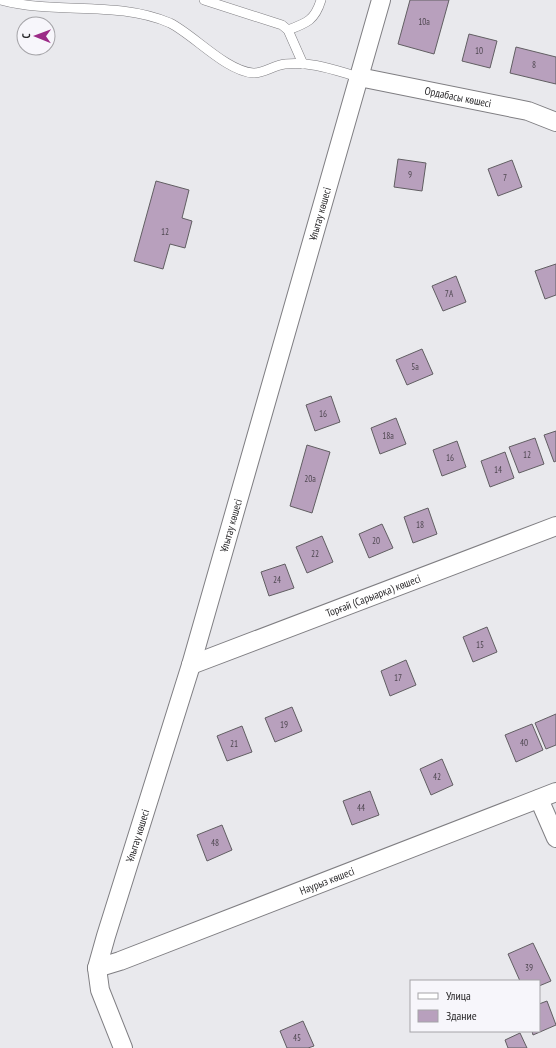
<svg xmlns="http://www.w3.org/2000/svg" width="556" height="1048" viewBox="0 0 556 1048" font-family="'PT Sans Narrow',sans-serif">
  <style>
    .building { fill: #b8a0bd; stroke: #615e62 }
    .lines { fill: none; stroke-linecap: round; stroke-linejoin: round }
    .lane-casing { stroke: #7f7e82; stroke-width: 10 }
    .street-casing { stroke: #7f7e82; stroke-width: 20 }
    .lane { stroke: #fff; stroke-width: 9 }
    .street { stroke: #fff; stroke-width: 18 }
    .labels { text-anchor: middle; stroke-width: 4; stroke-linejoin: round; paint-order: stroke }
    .number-label { font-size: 9px; fill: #4e4750 }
    .street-label { font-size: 11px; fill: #2a292b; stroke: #f7f6fb }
  </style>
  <rect width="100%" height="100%" fill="#e9e9ed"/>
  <g class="building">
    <path d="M410,0H449L434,54L398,44Z"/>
    <path d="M469,34L497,41L490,68L462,61Z"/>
    <path d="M516,47L556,57V84L510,73Z"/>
    <path d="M398,159L426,163L422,191L394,187Z"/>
    <path d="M512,160L522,187L498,196L488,169Z"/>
    <path d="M156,181L189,190L182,218L192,221L185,248L170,244L163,269L134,261Z"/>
    <path d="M556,264V295L545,299L535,271Z"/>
    <path d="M456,276L466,302L443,311L432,286Z"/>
    <path d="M422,349L433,374L407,385L396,360Z"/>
    <path d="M331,396L340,422L315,431L306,405Z"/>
    <path d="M396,418L406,444L380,454L371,428Z"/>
    <path d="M556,431V461L554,462L544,435Z"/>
    <path d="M535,438L544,464L519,473L509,447Z"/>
    <path d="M457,441L466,467L442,476L433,450Z"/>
    <path d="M307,445L330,452L312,513L290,506Z"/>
    <path d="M505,452L514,478L490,487L481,461Z"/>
    <path d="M428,508L437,534L413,543L404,517Z"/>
    <path d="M382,524L393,548L369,558L359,534Z"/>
    <path d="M322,536L333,562L307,573L296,547Z"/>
    <path d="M285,564L294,588L269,596L261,572Z"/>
    <path d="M487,627L497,652L473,662L463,637Z"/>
    <path d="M406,660L416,685L390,696L381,671Z"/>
    <path d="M292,707L302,731L275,742L265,718Z"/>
    <path d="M556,714V745L546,749L535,723Z"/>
    <path d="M532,724L543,750L516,762L505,735Z"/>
    <path d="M242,726L252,752L227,761L217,736Z"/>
    <path d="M442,759L453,785L431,795L420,769Z"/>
    <path d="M370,791L379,815L352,825L343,801Z"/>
    <path d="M222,825L232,850L207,861L197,835Z"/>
    <path d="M533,943L551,981L539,986V981H520L508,954Z"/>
    <path d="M547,1001L556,1025L533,1035L532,1031H539V1004Z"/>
    <path d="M303,1021L314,1046L308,1048H287L280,1031Z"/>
    <path d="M520,1033L527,1048H508L505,1040Z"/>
  </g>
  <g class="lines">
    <g class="lane-casing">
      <g id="lane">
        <path d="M1,0C56,15 117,0 170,23C194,35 226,71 253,73C263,74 274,65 285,64C311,61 334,70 359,77"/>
        <path d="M204,0L282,25L288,30L303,64"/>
        <path d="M288,30C307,23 315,20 321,0"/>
      </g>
    </g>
    <g class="street-casing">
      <g id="street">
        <path id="s1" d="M359,77L528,111L556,122"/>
        <path id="s2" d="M191,665L556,526"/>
        <path d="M539,799L556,838"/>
        <path id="s3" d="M97,968L120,961L556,792"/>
        <path id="s4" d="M123,1048L100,990L97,968L106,936L191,665L381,0"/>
      </g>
    </g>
    <use href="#lane" class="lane"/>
    <use href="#street" class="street"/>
  </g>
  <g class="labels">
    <g class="number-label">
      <text x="424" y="25">10а</text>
      <text x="479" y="54">10</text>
      <text x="534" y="68">8</text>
      <text x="410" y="178">9</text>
      <text x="505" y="181">7</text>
      <text x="165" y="235">12</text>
      <text x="449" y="297">7А</text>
      <text x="415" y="370">5а</text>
      <text x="323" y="417">16</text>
      <text x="388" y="439">18а</text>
      <text x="527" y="458">12</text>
      <text x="450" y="461">16</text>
      <text x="498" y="473">14</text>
      <text x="310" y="482">20а</text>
      <text x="420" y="528">18</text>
      <text x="376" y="544">20</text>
      <text x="315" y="557">22</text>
      <text x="277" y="583">24</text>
      <text x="480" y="648">15</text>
      <text x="398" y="681">17</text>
      <text x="284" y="728">19</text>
      <text x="524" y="746">40</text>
      <text x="234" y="747">21</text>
      <text x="437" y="780">42</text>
      <text x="361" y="811">44</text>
      <text x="215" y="846">48</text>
      <text x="529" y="971">39</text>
      <text x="297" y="1041">45</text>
    </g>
    <g class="street-label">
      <text dy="4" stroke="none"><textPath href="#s1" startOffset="101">Ордабасы көшесі</textPath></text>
      <text dy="4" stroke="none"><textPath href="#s4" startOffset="871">Ұлытау көшесі</textPath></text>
      <text dy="4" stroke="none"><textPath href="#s4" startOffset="547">Ұлытау көшесі</textPath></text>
      <text dy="4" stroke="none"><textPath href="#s2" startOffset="195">Торғай (Сарыарқа) көшесі</textPath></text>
      <text dy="4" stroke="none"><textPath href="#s4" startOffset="223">Ұлытау көшесі</textPath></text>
      <text dy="4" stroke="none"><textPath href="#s3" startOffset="246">Наурыз көшесі</textPath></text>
    </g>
  </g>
  <rect x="410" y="980" width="130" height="52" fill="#f7f6fb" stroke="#a5a4a8"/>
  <rect x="418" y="993" width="20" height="6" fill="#ffffff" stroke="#a5a4a8"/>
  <text x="446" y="1000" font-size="12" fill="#2a292b">Улица</text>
  <rect x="418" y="1010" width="20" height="12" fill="#b8a0bd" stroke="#a5a4a8"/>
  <text x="446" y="1020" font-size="12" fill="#2a292b">Здание</text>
  <g transform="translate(36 36) rotate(271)"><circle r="19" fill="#f7f6fb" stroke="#a5a4a8"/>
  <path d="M0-3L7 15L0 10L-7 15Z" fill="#9c2a87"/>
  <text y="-6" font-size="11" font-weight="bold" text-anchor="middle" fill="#2a292b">С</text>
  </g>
</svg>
